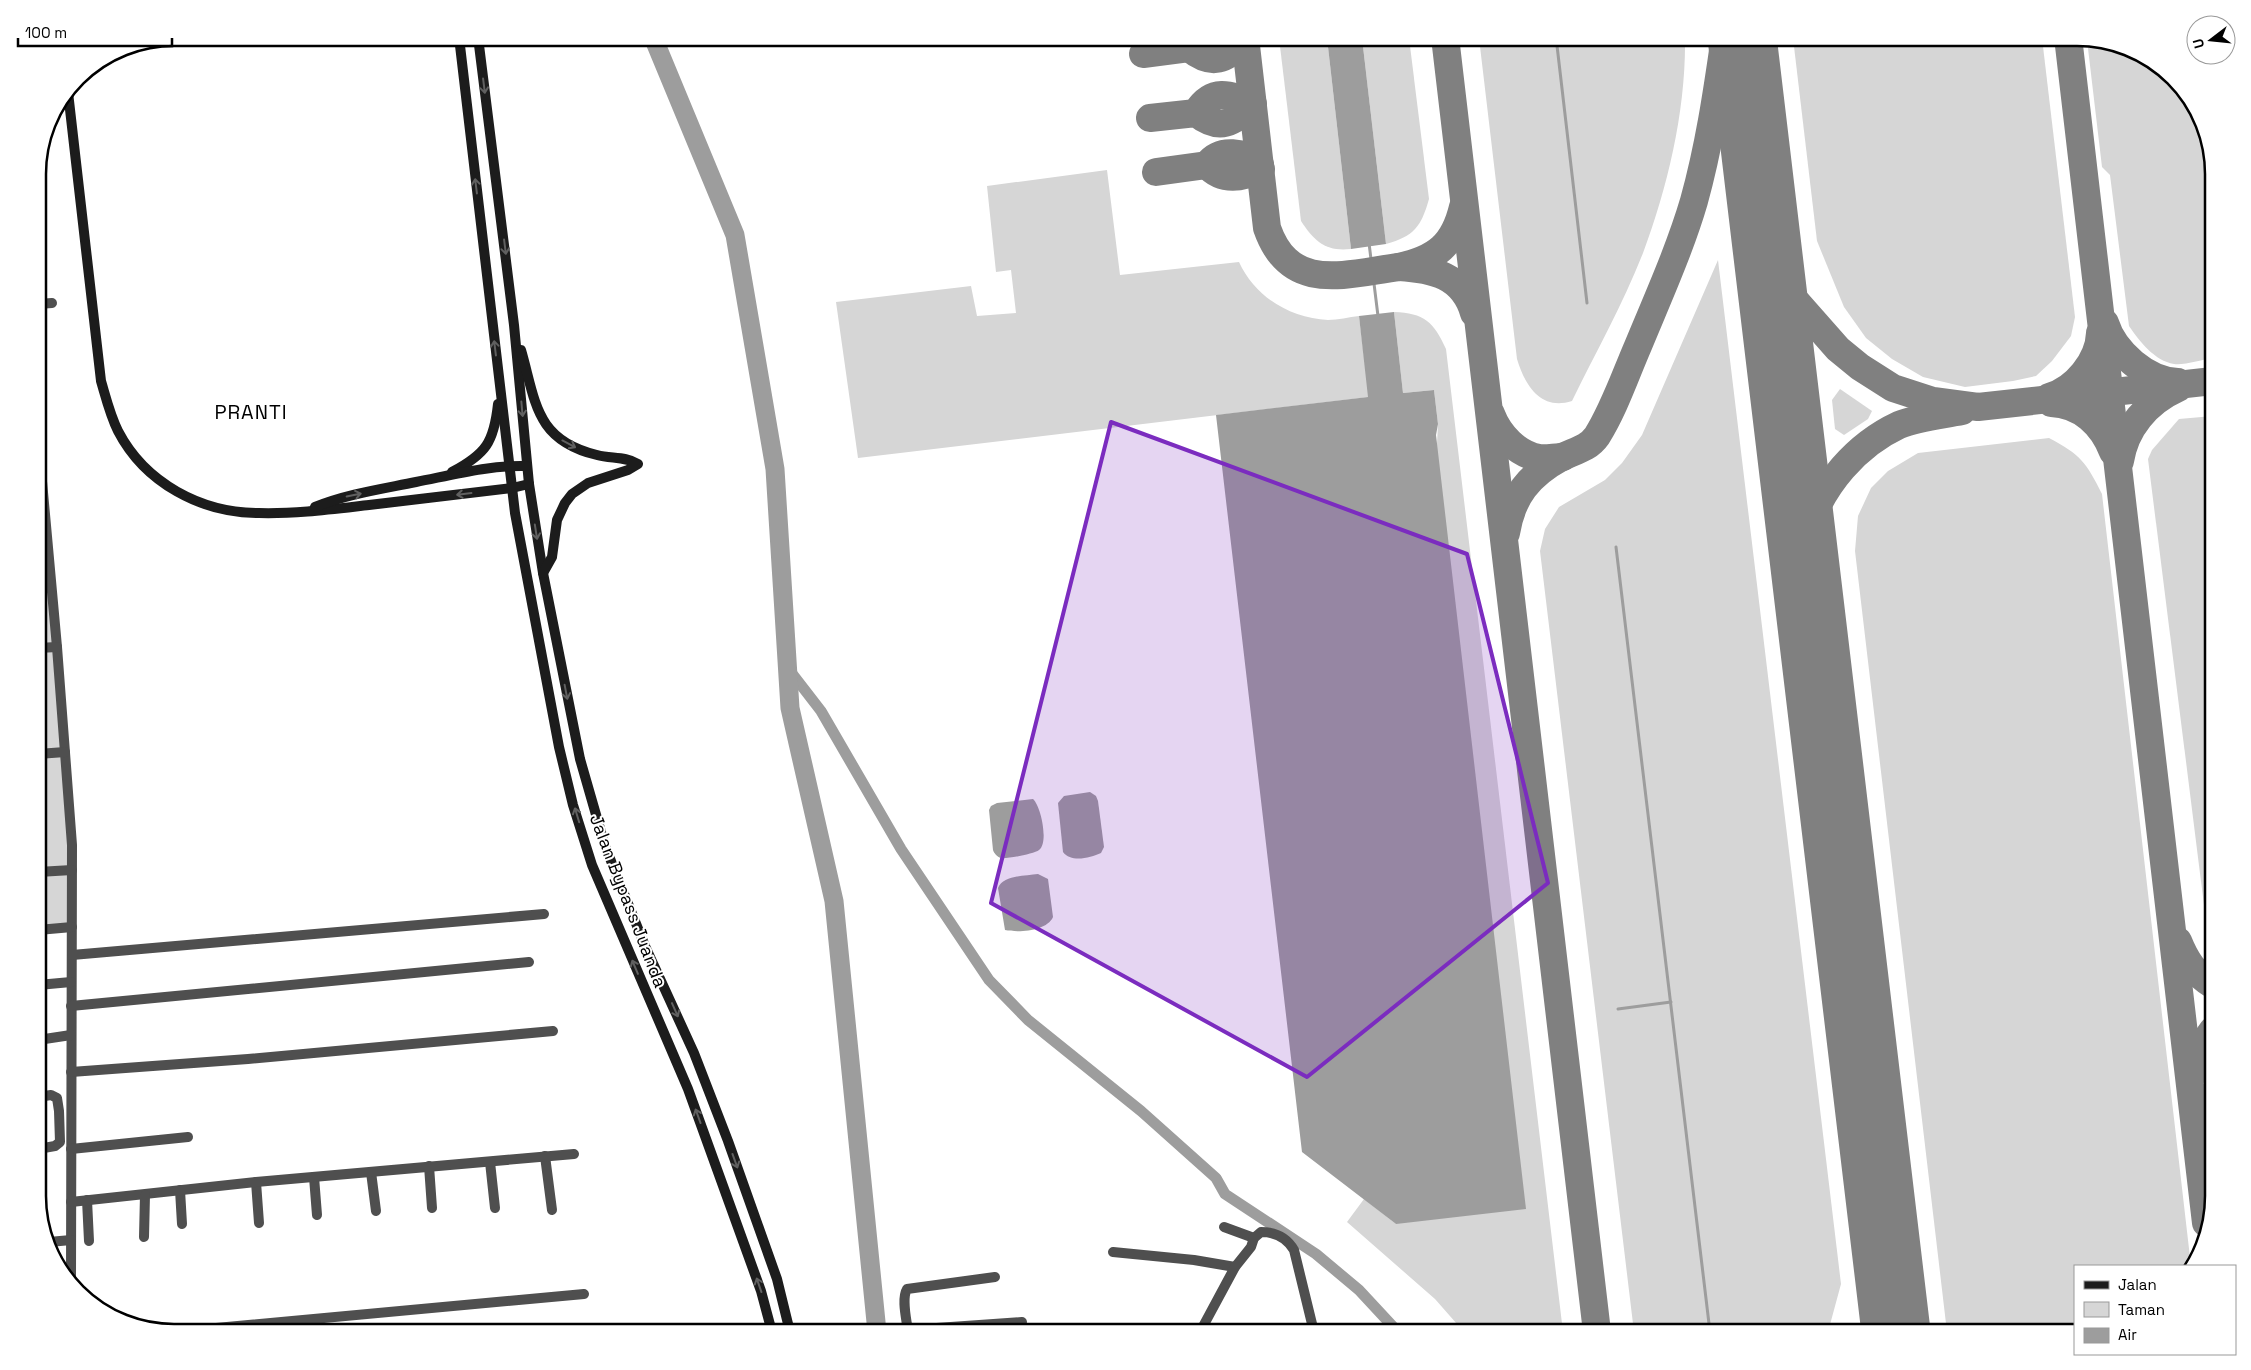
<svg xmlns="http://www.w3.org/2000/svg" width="2251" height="1370" viewBox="0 0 2251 1370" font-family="'Space Grotesk',sans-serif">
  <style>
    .green { fill: #d6d6d6 }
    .water { fill: #9d9d9d }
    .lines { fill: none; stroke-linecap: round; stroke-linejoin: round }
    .stream { stroke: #9d9d9d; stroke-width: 3 }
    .canal { stroke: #9d9d9d; stroke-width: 11 }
    .river { stroke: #9d9d9d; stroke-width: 19 }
    .taxiway { stroke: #808080; stroke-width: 28 }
    .runway { stroke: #808080; stroke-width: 69 }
    .street { stroke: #4f4f4f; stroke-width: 10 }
    .secondary { stroke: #1c1c1c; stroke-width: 10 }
    .oneway { stroke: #606060 }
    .marked { fill: #7b2cbf; fill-opacity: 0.2; stroke: #7b2cbf; stroke-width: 4; stroke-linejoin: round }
    .labels { text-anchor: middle; stroke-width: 4; stroke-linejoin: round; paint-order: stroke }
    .street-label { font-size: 18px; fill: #000; stroke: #fff }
    .quarter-label { font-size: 20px; letter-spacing: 1px; fill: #000; stroke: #fff }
    .rim { fill: none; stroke: #000; stroke-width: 2.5 }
  </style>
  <rect width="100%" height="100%" fill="#fff"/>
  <g class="green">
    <path d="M1279,38H1327L1351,249C1326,252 1314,241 1301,221Z"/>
    <path d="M1362,38H1409L1429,199C1421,227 1414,236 1386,244Z"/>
    <path d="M1479,38H1685C1686,110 1668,186 1643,253C1623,304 1596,352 1572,401C1540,411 1525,385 1517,359Z"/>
    <path d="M1793,38H2042L2075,317L2071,336L2052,361L2036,376L2013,381L1965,387L1923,377L1892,359L1866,338L1844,307L1817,241Z"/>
    <path d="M2087,40L2145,56L2195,106L2213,165V358C2204,359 2182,366 2174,364C2155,361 2139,341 2129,326L2110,175L2102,167Z"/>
    <path d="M1107,170L1120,275L1239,262C1255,297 1290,318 1328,320C1338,320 1349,317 1359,316L1369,397L858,458L836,302L971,286L977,316L1016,313L1011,270L996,272L987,186Z"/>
    <path d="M1718,260L1841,1284L1828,1332H1634L1540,551L1545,529L1559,507L1605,480L1622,463L1642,435Z"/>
    <path d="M1394,312C1424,313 1434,322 1446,349L1563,1332H1464L1435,1299L1347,1222L1364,1199L1396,1224L1438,424L1434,390L1403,393Z"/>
    <path d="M1840,389L1872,411L1868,419L1844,435L1835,429L1832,400Z"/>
    <path d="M2213,416V944L2206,921L2148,459L2152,450L2179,419Z"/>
    <path d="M38,438L64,752L71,927L38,930Z"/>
    <path d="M2049,438C2081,455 2086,462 2102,494L2191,1266H2075V1332H1947L1855,551L1858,516L1871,488L1888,471L1918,453Z"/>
  </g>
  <g class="water">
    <path d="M1327,38H1362L1386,244L1351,249Z"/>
    <path d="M1394,312L1403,393L1434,390L1438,424L1436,435L1526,1209L1396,1224L1302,1152L1216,415L1368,397L1359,316Z"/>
    <path d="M1090,792L1096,796L1098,801L1104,847L1101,853C1090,858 1071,863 1063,852L1058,803L1064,796Z"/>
    <path d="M1033,799C1041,806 1049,843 1039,850C1034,854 1007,859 1001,858C997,857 994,853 993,850L989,810L991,806L997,803Z"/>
    <path d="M1038,874L1048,879L1053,917C1047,931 1019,933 1005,930L998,888C1003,875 1025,876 1038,874Z"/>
  </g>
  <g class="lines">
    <g class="stream">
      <path d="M1556,37L1587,303"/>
      <path d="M1369,243L1378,316"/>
      <path d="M1616,547L1710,1332"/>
      <path d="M1618,1009L1671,1002"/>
    </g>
    <path class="canal" d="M787,667L821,711L901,849L989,980L1028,1020L1141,1111L1216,1178L1225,1194L1316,1254L1359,1290L1398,1332"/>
    <path class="river" d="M653,37L735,235L775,469L790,708L834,901L877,1332"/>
    <g class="taxiway">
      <path d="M1245,37L1267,228C1290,294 1345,274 1399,267"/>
      <path d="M1445,37L1597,1332"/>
      <path d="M2068,37L2206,1223"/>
      <path d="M1189,48C1212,67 1226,60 1245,40L1240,37"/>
      <path d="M1143,54L1189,48L1196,37"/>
      <path d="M1150,118L1196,113C1212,87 1229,94 1253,104C1232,123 1220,132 1196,113"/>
      <path d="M1207,165C1222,182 1243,178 1261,169"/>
      <path d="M1156,172L1207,165C1220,147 1245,152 1260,164"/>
      <path d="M1463,207C1454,245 1436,259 1399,267C1432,269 1463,275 1474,313"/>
      <path d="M1767,250L1793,298L1838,349L1860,367L1893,388L1933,401L1978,407L2213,381"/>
      <path d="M2105,323C2114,352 2147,381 2178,382"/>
      <path d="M2049,397C2075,390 2099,361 2100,333"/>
      <path d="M2051,403C2081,404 2103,425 2113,452"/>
      <path d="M1491,414C1499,435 1517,454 1539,458C1546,459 1555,457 1563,457"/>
      <path d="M2120,461C2125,428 2147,402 2178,388"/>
      <path d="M1506,533C1512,496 1529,475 1562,457C1574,451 1588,449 1597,436C1614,409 1625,376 1638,346C1657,300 1680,249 1694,201C1709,147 1717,93 1725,37"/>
      <path d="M1804,563C1805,553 1805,540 1808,529C1822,485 1856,445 1899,425C1918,417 1942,415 1962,411"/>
      <path d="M2178,941C2186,961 2194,973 2213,985"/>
      <path d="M2192,1075L2198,1051L2213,1030"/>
    </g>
    <path class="runway" d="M1742,37L1896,1332"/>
    <g class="street">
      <path d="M38,304L52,303"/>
      <path d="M38,437L57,647L72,845L71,1279"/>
      <path d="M38,648L57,647"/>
      <path d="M38,754L65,752"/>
      <path d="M38,872L72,870"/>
      <path d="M38,930L72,927"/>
      <path d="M72,955L544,914"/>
      <path d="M38,985L71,982"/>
      <path d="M71,1006L529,962"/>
      <path d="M38,1040L71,1035"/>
      <path d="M71,1072L248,1059L553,1031"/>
      <path d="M38,1097L51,1095L57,1098L59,1111L60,1142L55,1146L38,1149"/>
      <path d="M71,1149L188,1137"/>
      <path d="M545,1156L552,1210"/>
      <path d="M490,1162L495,1208"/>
      <path d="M429,1166L432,1208"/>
      <path d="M371,1172L376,1211"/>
      <path d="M314,1177L317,1215"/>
      <path d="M256,1182L259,1223"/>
      <path d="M180,1190L182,1224"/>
      <path d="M87,1200L89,1241"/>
      <path d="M71,1202L256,1182L574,1154"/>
      <path d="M1224,1227L1254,1238"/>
      <path d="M144,1237L145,1195"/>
      <path d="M49,1242L71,1240"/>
      <path d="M1113,1252L1194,1260L1235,1267"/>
      <path d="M908,1330L1022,1322"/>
      <path d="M173,1332L584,1294"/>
      <path d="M908,1332C907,1321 901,1299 907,1289L995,1277"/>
      <path d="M1200,1332L1235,1267L1251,1247L1254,1238L1261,1232C1275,1232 1287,1238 1294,1250L1314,1332"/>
    </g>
    <g class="secondary">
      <path d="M459,37L515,513L559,747L573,805L592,865L688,1089L761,1291L772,1332"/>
      <path d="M478,37L514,325L529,484L543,573L580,759L605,846L645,946L694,1053L728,1141L777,1279L790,1332"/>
      <path d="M68,92L101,381C106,398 110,415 118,431C145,483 201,513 259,513C295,514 333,509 369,505C417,499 465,494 512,488L529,484"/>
      <path d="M521,350C536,402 535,440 597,455C611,459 625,456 638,464L628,470L588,483L572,494L565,503L557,520L552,557L543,573"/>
      <path d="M452,472C486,454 494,442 498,404"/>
      <path d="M315,507C347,494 382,489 416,482C452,475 490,465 526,466"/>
    </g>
  </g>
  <defs><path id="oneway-shaft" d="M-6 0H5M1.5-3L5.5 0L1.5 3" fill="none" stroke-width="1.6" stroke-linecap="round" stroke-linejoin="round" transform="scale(1.25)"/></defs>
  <g class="oneway">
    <use href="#oneway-shaft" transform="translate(484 86) rotate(83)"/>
    <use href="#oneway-shaft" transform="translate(476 186) rotate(-97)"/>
    <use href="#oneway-shaft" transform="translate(505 247) rotate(83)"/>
    <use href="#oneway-shaft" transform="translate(495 348) rotate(-97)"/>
    <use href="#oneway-shaft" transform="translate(522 409) rotate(85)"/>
    <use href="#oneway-shaft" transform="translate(569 444) rotate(28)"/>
    <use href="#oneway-shaft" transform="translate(464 494) rotate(173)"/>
    <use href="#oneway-shaft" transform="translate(354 495) rotate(-12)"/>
    <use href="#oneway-shaft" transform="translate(536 532) rotate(81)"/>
    <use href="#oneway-shaft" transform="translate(566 692) rotate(79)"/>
    <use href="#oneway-shaft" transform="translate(577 815) rotate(-107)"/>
    <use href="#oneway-shaft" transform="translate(635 967) rotate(-113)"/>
    <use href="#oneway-shaft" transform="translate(675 1010) rotate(66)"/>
    <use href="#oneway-shaft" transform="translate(698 1116) rotate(-110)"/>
    <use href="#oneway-shaft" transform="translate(735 1161) rotate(70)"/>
    <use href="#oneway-shaft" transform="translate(759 1285) rotate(-109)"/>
  </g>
  <path class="marked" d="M1111,422L1467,554L1548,883L1307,1077L991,903Z"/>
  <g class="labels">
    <g class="street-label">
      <text transform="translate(628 901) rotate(69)" y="6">Jalan Bypass Juanda</text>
    </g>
    <g class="quarter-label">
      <text x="251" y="419">PRANTI</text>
    </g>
  </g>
  <path d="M0 0H2251V1370H0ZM174 46H2077A128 128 0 0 1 2205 174V1196A128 128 0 0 1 2077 1324H174A128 128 0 0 1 46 1196V174A128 128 0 0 1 174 46Z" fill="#fff" fill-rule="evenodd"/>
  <path class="rim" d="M174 46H2077A128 128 0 0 1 2205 174V1196A128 128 0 0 1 2077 1324H174A128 128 0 0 1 46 1196V174A128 128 0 0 1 174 46Z"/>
  <rect x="2074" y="1265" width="162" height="90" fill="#ffffff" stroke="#999999"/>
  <rect x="2084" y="1281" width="25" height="8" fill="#1c1c1c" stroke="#999999"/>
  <text x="2118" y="1290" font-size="15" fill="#000000">Jalan</text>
  <rect x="2084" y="1302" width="25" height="15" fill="#d6d6d6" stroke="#999999"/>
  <text x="2118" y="1315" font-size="15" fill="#000000">Taman</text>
  <rect x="2084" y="1328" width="25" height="15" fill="#9d9d9d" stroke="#999999"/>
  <text x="2118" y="1340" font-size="15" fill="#000000">Air</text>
  <g transform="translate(2211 40) rotate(254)"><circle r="24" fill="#ffffff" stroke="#999999"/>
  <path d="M0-4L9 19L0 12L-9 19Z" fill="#000000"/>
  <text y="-8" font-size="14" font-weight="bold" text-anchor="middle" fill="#000000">U</text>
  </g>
  <path d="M18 38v8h154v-8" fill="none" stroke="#000000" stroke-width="2.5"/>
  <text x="25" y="38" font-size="15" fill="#000000" stroke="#ffffff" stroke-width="4" paint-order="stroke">100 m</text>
</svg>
